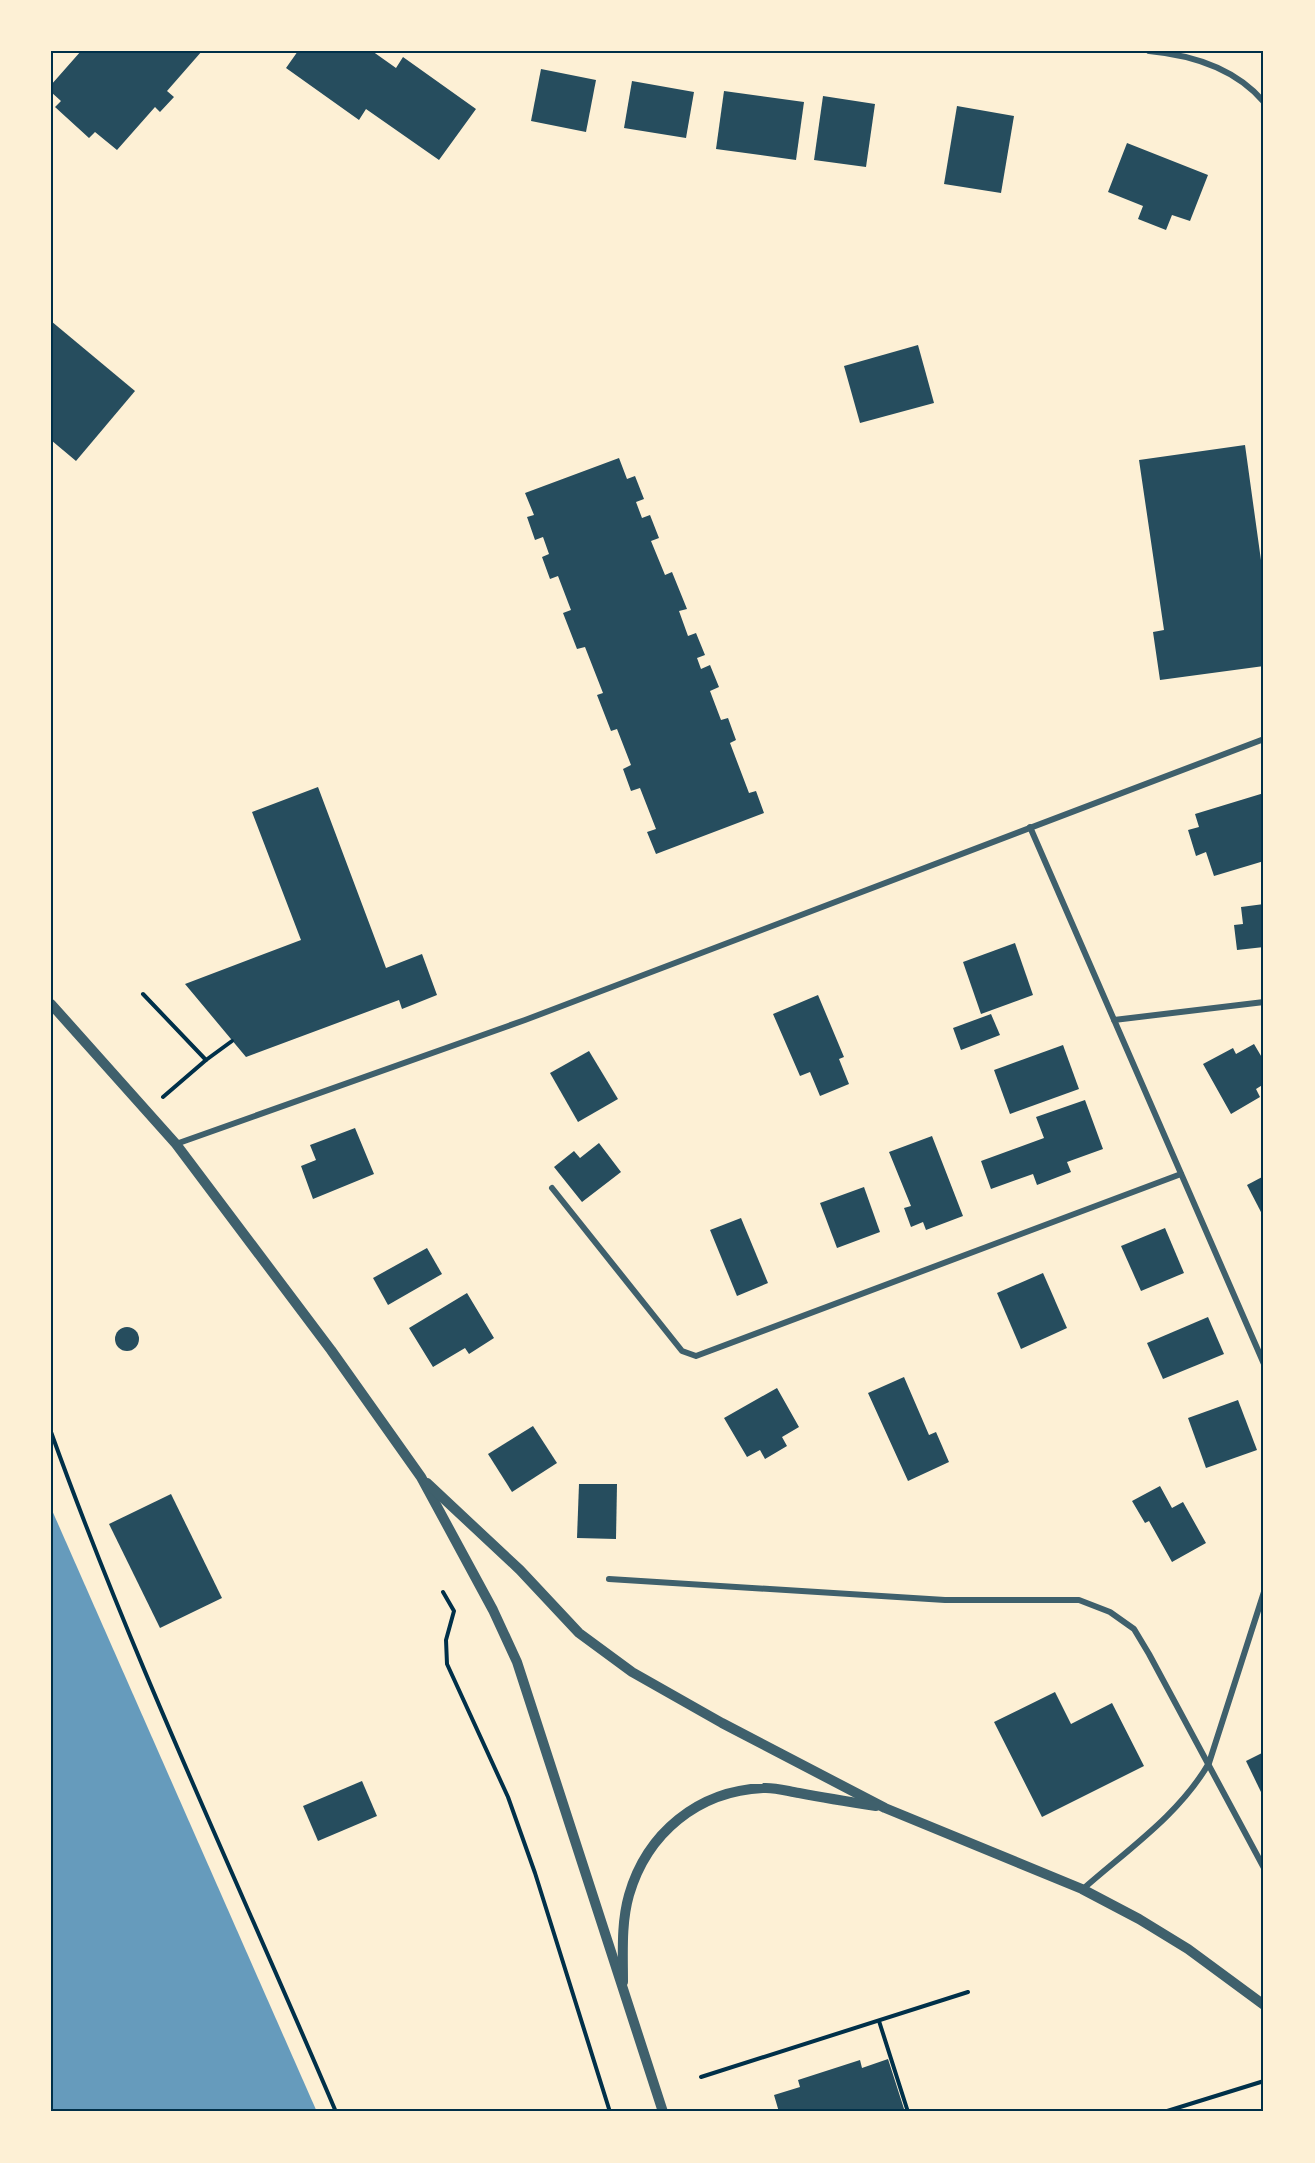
<svg xmlns="http://www.w3.org/2000/svg" width="1315" height="2163" viewBox="0 0 1315 2163" font-family="'Crimson Pro',serif">
  <style>
    .water { fill: #669bbc }
    .building { fill: #264d5e }
    .lines { fill: none; stroke-linecap: round; stroke-linejoin: round }
    .path { stroke: #003049; stroke-width: 4 }
    .minor { stroke: #3f606c; stroke-width: 6 }
    .tertiary { stroke: #3f606c; stroke-width: 10 }
    .neatline { fill: none; stroke: #003049; stroke-width: 2 }
  </style>
  <rect width="100%" height="100%" fill="#fdf0d5"/>
  <path class="water" d="M51,1508L317,2112H51Z"/>
  <g class="building">
    <path d="M81,51H202L167,91L174,97L160,112L155,107L117,150L95,132L89,138L55,107L61,101L51,92V85Z"/>
    <path d="M298,51H372L396,68L403,57L476,109L439,160L366,109L359,120L286,68Z"/>
    <path d="M541,69L596,80L586,132L531,121Z"/>
    <path d="M632,81L694,92L686,138L624,128Z"/>
    <path d="M724,91L804,102L796,160L716,149Z"/>
    <path d="M823,96L875,104L866,167L814,160Z"/>
    <path d="M957,106L1014,116L1001,193L944,184Z"/>
    <path d="M1127,143L1208,175L1190,221L1172,215L1166,230L1138,219L1143,206L1108,192Z"/>
    <path d="M51,321L135,391L76,461L51,440Z"/>
    <path d="M918,345L934,403L860,423L844,366Z"/>
    <path d="M1245,445L1264,582V666L1160,680L1153,632L1164,630L1139,460Z"/>
    <path d="M619,458L627,479L635,476L644,499L636,502L642,518L650,515L659,538L651,541L665,575L672,572L687,609L679,611L688,636L696,633L705,655L697,658L701,669L710,665L719,687L710,691L721,720L728,718L736,740L730,743L749,793L756,791L764,813L656,854L647,832L656,829L640,788L631,791L623,769L631,765L617,729L611,731L597,695L603,693L585,647L577,649L563,613L571,610L558,576L550,579L542,557L549,554L543,537L535,540L527,517L534,515L525,493Z"/>
    <path d="M318,787L386,968L422,954L437,995L402,1009L399,1000L246,1057L185,984L301,940L252,812Z"/>
    <path d="M1264,793V861L1214,876L1206,852L1196,856L1188,830L1199,827L1195,814Z"/>
    <path d="M1264,904V947L1237,950L1234,925L1243,924L1241,907Z"/>
    <path d="M1015,943L1033,995L981,1014L963,962Z"/>
    <path d="M818,995L844,1057L839,1059L849,1084L820,1096L810,1072L800,1076L773,1014Z"/>
    <path d="M991,1014L1000,1035L961,1050L953,1028Z"/>
    <path d="M1254,1044L1264,1061V1084L1256,1089L1260,1097L1231,1114L1203,1064L1233,1048L1236,1054Z"/>
    <path d="M1063,1045L1079,1089L1010,1114L994,1070Z"/>
    <path d="M589,1051L618,1099L578,1122L550,1073Z"/>
    <path d="M1085,1100L1103,1149L1067,1162L1071,1172L1037,1185L1033,1174L991,1189L981,1161L1044,1138L1036,1117Z"/>
    <path d="M355,1128L374,1174L313,1199L301,1166L316,1160L310,1145Z"/>
    <path d="M932,1136L963,1216L926,1230L923,1222L911,1227L904,1208L911,1206L889,1152Z"/>
    <path d="M599,1143L621,1172L582,1202L554,1167L574,1151L580,1158Z"/>
    <path d="M1264,1176V1213L1262,1214L1247,1185Z"/>
    <path d="M864,1187L880,1232L837,1248L820,1203Z"/>
    <path d="M741,1218L768,1283L737,1296L710,1230Z"/>
    <path d="M1165,1228L1184,1273L1141,1291L1121,1246Z"/>
    <path d="M427,1248L442,1274L388,1305L373,1278Z"/>
    <path d="M1043,1273L1067,1328L1021,1349L997,1293Z"/>
    <path d="M467,1293L494,1338L469,1354L465,1348L433,1367L409,1328Z"/>
    <path d="M1208,1317L1224,1354L1163,1379L1147,1343Z"/>
    <circle cx="127" cy="1339" r="12"/>
    <path d="M904,1377L929,1435L936,1432L949,1462L908,1481L868,1393Z"/>
    <path d="M777,1388L799,1427L782,1437L787,1446L765,1459L760,1450L747,1457L724,1418Z"/>
    <path d="M1238,1400L1257,1450L1206,1468L1188,1418Z"/>
    <path d="M533,1426L557,1463L512,1492L488,1454Z"/>
    <path d="M579,1484H617L616,1539L577,1538Z"/>
    <path d="M1160,1486L1172,1508L1183,1502L1206,1543L1172,1562L1149,1521L1145,1523L1132,1501Z"/>
    <path d="M171,1494L222,1598L160,1628L109,1524Z"/>
    <path d="M1055,1692L1071,1724L1112,1703L1144,1766L1042,1817L994,1722Z"/>
    <path d="M1264,1752V1791L1261,1792L1246,1761Z"/>
    <path d="M362,1781L377,1816L318,1841L303,1806Z"/>
    <path d="M888,2059L905,2112H779L774,2095L800,2087L798,2080L860,2060L862,2068Z"/>
  </g>
  <g class="lines">
    <g class="path">
      <path d="M143,994L206,1060L163,1097"/>
      <path d="M206,1060L232,1041"/>
      <path d="M51,1432C134,1663 240,1886 336,2112"/>
      <path d="M443,1592L454,1611L446,1640L447,1664L508,1797L535,1873L610,2112"/>
      <path d="M879,2021L908,2112"/>
      <path d="M701,2077L968,1992"/>
      <path d="M1164,2112L1264,2081"/>
    </g>
    <g class="minor">
      <path d="M1149,51C1192,55 1235,68 1264,102"/>
      <path d="M1030,827L1264,1364"/>
      <path d="M1114,1020L1264,1002"/>
      <path d="M176,1144L525,1020L1264,739"/>
      <path d="M552,1188L682,1351L696,1356L1181,1174"/>
      <path d="M609,1579L945,1600H1079L1110,1612L1134,1629L1149,1654L1264,1868"/>
      <path d="M1083,1889C1127,1850 1179,1815 1209,1763L1264,1592"/>
    </g>
    <g class="tertiary">
      <path d="M51,1004L176,1144L331,1350L421,1477L493,1610L517,1662L663,2112"/>
      <path d="M427,1483L520,1570L579,1633L632,1672L722,1723L885,1808L1082,1889L1139,1919L1188,1949L1264,2005"/>
      <path d="M623,1982C623,1953 621,1923 629,1895C647,1833 698,1791 763,1788C774,1787 787,1791 799,1793C825,1798 850,1802 876,1806"/>
    </g>
  </g>
  <rect width="1315" height="2163" fill="none" stroke="#fdf0d5" stroke-width="105"/>
  <rect x="52" y="52" width="1210" height="2058" class="neatline"/>
</svg>
